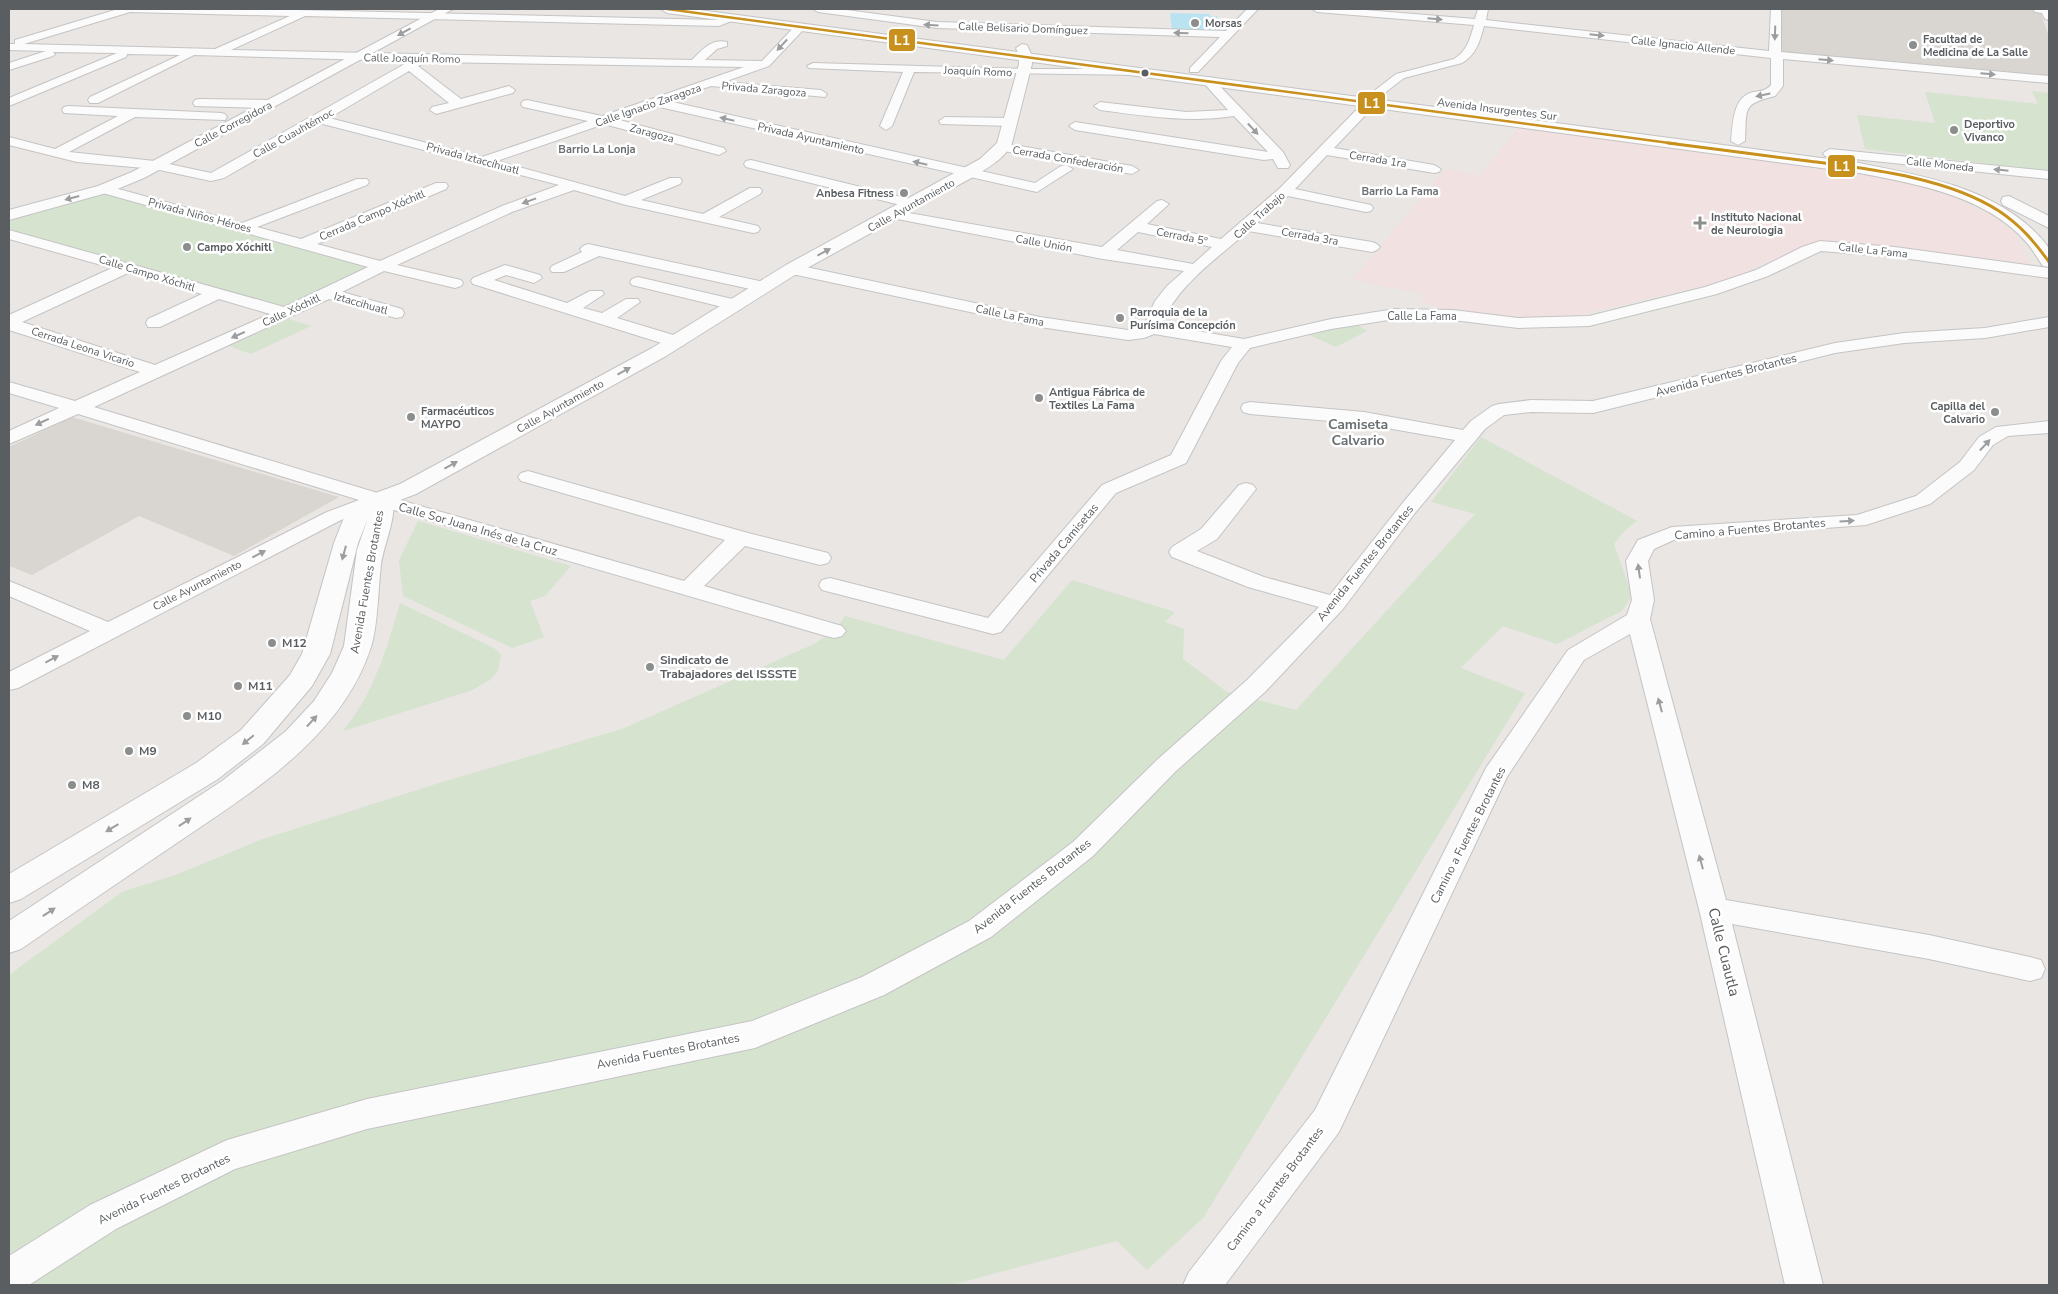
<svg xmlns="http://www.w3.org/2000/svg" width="2058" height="1294" viewBox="0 0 2058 1294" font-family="'Nunito Sans',sans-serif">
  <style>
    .education { fill: #d9d6d1 }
    .medical { fill: #f1e1e1 }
    .green { fill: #d5e3cf }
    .water { fill: #b9e3f1 }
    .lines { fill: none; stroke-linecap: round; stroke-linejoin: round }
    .minor-casing { stroke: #c5c4c4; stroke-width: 2 }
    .tertiary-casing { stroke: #c5c4c4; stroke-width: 2 }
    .secondary-casing { stroke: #c3c3c3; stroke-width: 2 }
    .minor { fill: #fcfbfb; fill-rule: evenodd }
    .tertiary { fill: #fcfbfb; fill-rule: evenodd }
    .secondary { fill: #fcfbfb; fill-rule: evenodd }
    .bus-1-far1-casing { stroke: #fff; stroke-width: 4.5 }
    .bus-1-casing { stroke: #fff; stroke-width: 5.5 }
    .bus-1-far1 { stroke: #c8901d; stroke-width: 2.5 }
    .bus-1 { stroke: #c8901d; stroke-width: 3 }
    .oneway { fill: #9b9d9f }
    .poi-dot { fill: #8c8e8e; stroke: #fff; stroke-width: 2 }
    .bus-dot { fill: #5a5e61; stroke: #fff; stroke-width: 2 }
    .labels { text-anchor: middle; stroke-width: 5; stroke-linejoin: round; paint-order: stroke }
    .far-poi-label { font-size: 11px; font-weight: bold; fill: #5a5e61; stroke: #fff; text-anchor: start }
    .far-street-label { font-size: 11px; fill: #5a5e61; stroke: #fff }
    .far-neighbourhood-label { font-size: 11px; font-weight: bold; fill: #6b7073; stroke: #fff }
    .street-label { font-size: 12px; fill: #5a5e61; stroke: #fff }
    .poi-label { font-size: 12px; font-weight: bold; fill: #5a5e61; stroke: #fff; text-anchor: start }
    .neighbourhood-label { font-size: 14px; font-weight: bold; fill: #6b7073; stroke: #fff }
    .near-street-label { font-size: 15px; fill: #5a5e61; stroke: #fff }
    .line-badge { stroke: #fff; stroke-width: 2 }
    .badge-label { font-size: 14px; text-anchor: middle; font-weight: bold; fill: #fff }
  </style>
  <rect width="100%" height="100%" fill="#e9e6e3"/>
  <g class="education">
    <path d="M1778,9H2015L2040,11L2049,37V78L1784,56L1777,54Z"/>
    <path d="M72,417L339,497L234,556L139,516L32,575L9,566V447Z"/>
  </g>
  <path class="medical" d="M1518,128L1855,172L1901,181L1956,197L1989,214L2015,232L2031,267L1837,243L1810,244L1727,280L1566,318L1527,319L1453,312L1419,301L1428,295L1352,280L1445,169L1480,175Z"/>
  <g class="green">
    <path d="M2032,91L2049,93V171L1865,149L1857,115L1935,123L1925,92L2038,104Z"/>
    <path d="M103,193L371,266L282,309L9,229V221L12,219Z"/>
    <path d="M289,319L311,326L251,354L229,346Z"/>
    <path d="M1355,323L1367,331L1336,347L1305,333Z"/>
    <path d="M1481,437L1637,521L1624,531L1614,544L1632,595L1622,611L1557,644L1503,626L1461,668L1525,693L1203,1218L1147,1270L1117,1241L951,1285H9V975L122,892L178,874L260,840L439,783L622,729L814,644L834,631L845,616L1004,660L1072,580L1175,612L1165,622L1184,629L1183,659L1227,692L1296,710L1475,514L1431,502Z"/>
    <path d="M418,521L571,566L545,596L530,601L544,637L512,648L403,596L399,560Z"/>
    <path d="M400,603L494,648L501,655L498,671L490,680L470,691L343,731C374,693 387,649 400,603Z"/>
  </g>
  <path class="water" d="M1170,13L1210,14V16H1217L1220,31L1172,30Z"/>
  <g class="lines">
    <g class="minor-casing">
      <g id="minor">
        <path d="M118,9H250L718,20L734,15L739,18L719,26L305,16L231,50L692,60C702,50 711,38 727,42V46L717,49L705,60L762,61L796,25L800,24L805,27L804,29L769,66L724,82L821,90L827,94L825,97L711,86L668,101L1035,183L1061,166L1066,165L1073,169L1037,192L655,106L616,119L724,148L726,151L719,155L604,124L497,161L625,196L670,178H680L682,181L680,184L641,200L703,214L750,188H760L762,191L760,194L719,217L758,226L760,229L758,232L753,233L626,205L574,190L512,212L397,265L461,280L463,283L461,286L455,288L384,271L342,292L402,309L404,313L402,317L396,318L329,299L94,407L417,505L684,581L725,540L521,481L518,477L521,473L528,471L748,533L828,553L831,558L828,563L820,565L745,546L704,586L842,626L846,631L842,636L834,638L826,636L380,506L341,520L18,688L9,690V672L90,631L9,596V581L108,622L327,512L359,500L78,414L9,444V431L59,408L9,393V382L75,401L140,372L9,330V315L112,268L9,239V230L284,307L368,267L99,192L97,189L104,185L242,223L357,179H367L369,182L367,185L257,227L301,239L436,183H446L448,186L446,189L317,244L380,261L502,206L559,185L319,123L224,178L211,181L155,169L77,162L9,145V137L55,149L118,116L64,113L62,110L64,107L68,106L221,113L225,114L227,117L225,120L135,117L69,152L155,161L211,173L410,61L194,55L98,103H90L88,100L90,97L180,55L127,54L126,57L9,106V98L117,53L53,52L55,54L53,56L9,70V63L46,51L9,50V44H15V40ZM130,12L290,16L215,49L24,44ZM426,62L744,67L602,116L527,100L523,101L521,104L523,107L588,121L482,157L329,118L409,71L449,103L432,107L430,110L436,114L513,93L515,90L509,86L461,99L418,66ZM128,273L202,294L148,319L146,323L148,327H160L219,299L270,314L155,365L22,322Z"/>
        <path d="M813,9H839L937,22L1226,31L1247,9H1258L1198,72H1190V68L1220,37L937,28L818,12Z"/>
        <path d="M1312,9H1353L1475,19L1478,9H1488L1486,20L1769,51L1771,9H1781V52L2049,76V83L1783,59V86L1775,96C1741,104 1747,109 1745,141L1738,145L1731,141C1733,125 1732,97 1753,92C1760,91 1766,91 1771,85V58L1484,26C1480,41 1476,55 1462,63L1404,78L1378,98L1372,94L1374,91L1396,74L1454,59C1467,51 1470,39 1474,25L1317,12Z"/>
        <path d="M2040,9H2049V20L2045,19Z"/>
        <path d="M813,63L1025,69H1143L1149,72L1143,75L914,72L892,126L886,130L880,126L903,72L809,68L807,66Z"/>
        <path d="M1208,77L1212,78L1283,152L1290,165L1288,168H1278L1273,159L1264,160L1075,130L1069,126L1075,122L1268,152L1234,116C1189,123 1145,116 1100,110L1094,106L1100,102L1186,112L1228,110L1202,81Z"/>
        <path d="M1371,98L1375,99L1377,102L1375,105L1334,148L1434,165L1441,169L1439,172L1434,173L1327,155L1295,189L1371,205L1373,208L1371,211L1366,212L1288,196L1257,223L1372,242L1377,244L1380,247L1377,250L1372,252L1248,231C1218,258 1178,284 1161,325L1244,339L1331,319L1395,309L1453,310L1518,318L1589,316L1705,287L1756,270L1802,247L1820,241L1895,247L2049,268V278L1895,257L1821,251L1768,276L1717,294L1589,326L1518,328L1453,320L1395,319L1331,329L1250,348L1238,363L1186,463L1116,493L1001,632L993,634L822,590L819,585L822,580L830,578L988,618L1102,485L1171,455L1221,361L1232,347L1154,334L1144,338L1128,340L1040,327L792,274L784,269L786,266L792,264L1040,317L1128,330L1139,328L1144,325L1155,301L1167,286L1184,271L1103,259L892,218L885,214L892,210L1102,247L1157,201L1162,200L1169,204L1147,224L1221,239L1280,188L1367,99ZM1138,232L1212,247L1193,264L1117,250Z"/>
        <path d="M199,99L270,100L276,104L270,108L195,106L193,103L195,100Z"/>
        <path d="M945,117L1011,118L1017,122L1011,126L941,124L939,121Z"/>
        <path d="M1003,143L1132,166L1139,170L1132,174L998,150L996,147Z"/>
        <path d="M1830,149L2049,171V179L1825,156L1823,153Z"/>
        <path d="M751,160L918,201L920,204L913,208L746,167L744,164L746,161Z"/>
        <path d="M588,244L764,282L772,287L764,292L599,256L564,272H552L550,269L552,266L582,252L580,249L583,246Z"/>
        <path d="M505,265L540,275L542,278L534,283L506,275L494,280L567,303L590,291H602L604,294L583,308L602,313L626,299H638L640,302L617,318L683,338L686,342L683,346H671L473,284L471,281L473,278Z"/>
        <path d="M638,277L741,301L743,305L741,309L735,310L632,285L630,282L632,279Z"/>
        <path d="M2049,317V327L1985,338L1904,343L1835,353L1593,413L1531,412L1504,415L1485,429L1415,513L1343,609L1265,692L1176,771L1093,856L991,937L884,995L755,1048L367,1129L235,1169L116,1229L29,1285H9V1256L90,1205L227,1140L367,1099L752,1021L862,977L969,921L1073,842L1158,759L1247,680L1319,607L1248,587L1172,557L1169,552L1172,547L1201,529L1239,485L1246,483L1253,485L1256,489L1217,539L1197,551L1264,577L1330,595L1401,505L1455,440L1364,424L1250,414L1243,412L1241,408L1243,404L1250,402L1364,412L1463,430L1471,421L1492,406L1499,404L1531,400L1593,401L1835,343L1904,333L1985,328Z"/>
        <path d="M2049,421V433L2008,436L1993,445L1974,470L1930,504L1866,525L1676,539L1654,549L1648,561L1654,600L1650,619L1726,900L1929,935L2030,957L2041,960L2045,969L2041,978L2030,981L1929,959L1732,924L1823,1285H1785L1699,909L1630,634L1584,660L1507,777L1339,1132L1225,1285H1183L1189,1272L1315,1110L1486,768L1568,650L1627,615L1632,600L1626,561L1638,540L1672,527L1857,515L1916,496L1960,462L1979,437L1996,427Z"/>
      </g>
    </g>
    <g class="tertiary-casing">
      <g id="tertiary">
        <path d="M439,9H453L144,178L110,192L9,220V210L98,186L132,172Z"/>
        <path d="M1022,44L1027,45L1032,56V64L1012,143C1004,160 987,168 973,177L798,273L666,356L416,494L392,503C398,512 382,551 381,565C378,589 378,626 371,647C341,741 245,796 168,849C119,882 70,915 21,949L9,953V921L222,781L286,731L314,701L332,673L344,646L357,550L368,518L358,543L330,654L312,686L263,744L218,779L21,899L9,903V874L196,763L241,730L290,675L302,654L334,543L345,515L348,510L370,495L400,484L652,348L786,265L980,159L997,143L1019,64V56L1016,48Z"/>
      </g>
    </g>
    <g class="secondary-casing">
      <g id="secondary">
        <path d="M661,9H692L1859,163C1919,175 1985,186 2031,228C2037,234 2045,241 2049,249C2051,253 2049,262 2049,267L2043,266C2038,259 2033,250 2027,243C1987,196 1917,184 1859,173L667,13Z"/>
        <path d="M2033,9H2049V14L2035,12Z"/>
        <path d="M2009,196L2049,216V228L2003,205L2001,201L2003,197Z"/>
      </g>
    </g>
    <use href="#minor" class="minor"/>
    <use href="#tertiary" class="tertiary"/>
    <use href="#secondary" class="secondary"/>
    <g class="bus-1-far1-casing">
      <path id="bus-1-far1" d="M667,9L1677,144"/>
    </g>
    <g class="bus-1-casing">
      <path id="bus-1" d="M1668,143C1715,149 1761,155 1808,161C1869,169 1946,177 1999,211C2020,225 2034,241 2049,262"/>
    </g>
    <use href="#bus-1-far1" class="bus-1-far1"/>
    <use href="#bus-1" class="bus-1"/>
  </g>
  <defs><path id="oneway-solid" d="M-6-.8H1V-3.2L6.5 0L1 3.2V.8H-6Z" transform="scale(1.25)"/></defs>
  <g class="oneway">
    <use href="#oneway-solid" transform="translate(1435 19) rotate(5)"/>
    <use href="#oneway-solid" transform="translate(931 25) rotate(-176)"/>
    <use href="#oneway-solid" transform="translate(404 32) rotate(151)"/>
    <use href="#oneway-solid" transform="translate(1181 33) rotate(-178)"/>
    <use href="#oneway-solid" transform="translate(1775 33) rotate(92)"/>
    <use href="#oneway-solid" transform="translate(1597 35) rotate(6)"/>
    <use href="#oneway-solid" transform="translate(782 45) rotate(133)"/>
    <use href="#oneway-solid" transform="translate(1826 60) rotate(5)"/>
    <use href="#oneway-solid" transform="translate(1988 74) rotate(5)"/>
    <use href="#oneway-solid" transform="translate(1763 95) rotate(168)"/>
    <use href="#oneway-solid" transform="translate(727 119) rotate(-167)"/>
    <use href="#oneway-solid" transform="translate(1253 129) rotate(47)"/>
    <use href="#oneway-solid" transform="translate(920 163) rotate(-167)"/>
    <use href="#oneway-solid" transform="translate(2001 170) rotate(-174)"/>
    <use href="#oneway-solid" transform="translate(72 198) rotate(165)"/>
    <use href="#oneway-solid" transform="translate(529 201) rotate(160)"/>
    <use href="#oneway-solid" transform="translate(824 252) rotate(-28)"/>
    <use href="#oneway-solid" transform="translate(238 335) rotate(156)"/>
    <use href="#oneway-solid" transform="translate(624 371) rotate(-29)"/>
    <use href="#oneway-solid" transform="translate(42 422) rotate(155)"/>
    <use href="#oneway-solid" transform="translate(1985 445) rotate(-47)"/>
    <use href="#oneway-solid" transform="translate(451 465) rotate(-29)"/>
    <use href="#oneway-solid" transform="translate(1847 521) rotate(-3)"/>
    <use href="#oneway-solid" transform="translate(344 553) rotate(105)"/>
    <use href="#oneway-solid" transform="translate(259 554) rotate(-27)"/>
    <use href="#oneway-solid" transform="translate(1639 571) rotate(-98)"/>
    <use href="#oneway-solid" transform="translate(52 659) rotate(-28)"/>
    <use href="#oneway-solid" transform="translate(1660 705) rotate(-105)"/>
    <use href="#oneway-solid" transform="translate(312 721) rotate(-47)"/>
    <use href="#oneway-solid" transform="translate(248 740) rotate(141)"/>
    <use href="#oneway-solid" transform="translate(185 822) rotate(-34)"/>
    <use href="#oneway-solid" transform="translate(112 828) rotate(149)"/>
    <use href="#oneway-solid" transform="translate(1701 862) rotate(-105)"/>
    <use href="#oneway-solid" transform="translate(49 912) rotate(-33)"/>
  </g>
  <g class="poi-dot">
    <circle cx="1195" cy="23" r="5"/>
    <circle cx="1913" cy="45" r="5"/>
    <circle cx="1954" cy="130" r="5"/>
    <circle cx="904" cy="193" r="5"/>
    <path d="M1697.5 215.5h5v5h5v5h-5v5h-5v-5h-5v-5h5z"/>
    <circle cx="187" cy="247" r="5"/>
    <circle cx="1120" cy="318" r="5"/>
    <circle cx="1039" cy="398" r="5"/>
    <circle cx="1995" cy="412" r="5"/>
    <circle cx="411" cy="417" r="5"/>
    <circle cx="272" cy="643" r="5"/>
    <circle cx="650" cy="667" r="5"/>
    <circle cx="238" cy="686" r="5"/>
    <circle cx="187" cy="716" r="5"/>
    <circle cx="129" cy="751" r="5"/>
    <circle cx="72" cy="785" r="5"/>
  </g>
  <circle class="bus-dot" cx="1145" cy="73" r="4.5"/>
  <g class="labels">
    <g class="far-poi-label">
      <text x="1205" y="27">Morsas</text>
      <text x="1923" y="43">Facultad de<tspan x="1923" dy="13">Medicina de La Salle</tspan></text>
      <text x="1964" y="128">Deportivo<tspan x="1964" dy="13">Vivanco</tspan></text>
      <text x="894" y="197" text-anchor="end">Anbesa Fitness</text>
      <text x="1711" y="221">Instituto Nacional<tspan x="1711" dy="13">de Neurologia</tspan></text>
      <text x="197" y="251">Campo Xóchitl</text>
      <text x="1130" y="316">Parroquia de la<tspan x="1130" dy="13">Purísima Concepción</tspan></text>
      <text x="1049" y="396">Antigua Fábrica de<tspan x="1049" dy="13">Textiles La Fama</tspan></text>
      <text x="1985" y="410" text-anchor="end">Capilla del<tspan x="1985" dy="13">Calvario</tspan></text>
      <text x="421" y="415">Farmacéuticos<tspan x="421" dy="13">MAYPO</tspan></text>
    </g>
    <g class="far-street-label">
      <text transform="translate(1023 28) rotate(2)" y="4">Calle Belisario Domínguez</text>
      <text transform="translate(1683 45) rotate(6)" y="4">Calle Ignacio Allende</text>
      <text transform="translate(412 58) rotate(1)" y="4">Calle Joaquín Romo</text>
      <text transform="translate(978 71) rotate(2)" y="4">Joaquín Romo</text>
      <text transform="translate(764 89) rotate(5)" y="4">Privada Zaragoza</text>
      <text transform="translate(648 105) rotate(-19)" y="4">Calle Ignacio Zaragoza</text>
      <text transform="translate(1497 109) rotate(7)" y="4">Avenida Insurgentes Sur</text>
      <text transform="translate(233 124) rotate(-28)" y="4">Calle Corregidora</text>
      <text transform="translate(293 133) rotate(-29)" y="4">Calle Cuauhtémoc</text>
      <text transform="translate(652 133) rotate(15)" y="4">Zaragoza</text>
      <text transform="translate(811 138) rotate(13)" y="4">Privada Ayuntamiento</text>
      <text transform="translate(473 158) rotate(15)" y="4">Privada Iztaccíhuatl</text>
      <text transform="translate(1068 159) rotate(10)" y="4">Cerrada Confederación</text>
      <text transform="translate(1378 159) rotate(9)" y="4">Cerrada 1ra</text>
      <text transform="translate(1940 164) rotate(6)" y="4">Calle Moneda</text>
      <text transform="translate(911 205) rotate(-29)" y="4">Calle Ayuntamiento</text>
      <text transform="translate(200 215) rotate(15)" y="4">Privada Niños Héroes</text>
      <text transform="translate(372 215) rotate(-23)" y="4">Cerrada Campo Xóchitl</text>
      <text transform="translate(1259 215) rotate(-42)" y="4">Calle Trabajo</text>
      <text transform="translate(1182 236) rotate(11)" y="4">Cerrada 5º</text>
      <text transform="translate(1310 236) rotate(10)" y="4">Cerrada 3ra</text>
      <text transform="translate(1044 243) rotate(10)" y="4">Calle Unión</text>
      <text transform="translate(1873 250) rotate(6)" y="4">Calle La Fama</text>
      <text transform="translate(147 273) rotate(17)" y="4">Calle Campo Xóchitl</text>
      <text transform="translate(361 303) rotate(16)" y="4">Iztaccihuatl</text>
      <text transform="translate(291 310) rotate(-25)" y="4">Calle Xóchitl</text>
      <text transform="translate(1010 315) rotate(12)" y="4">Calle La Fama</text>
      <text x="1422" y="320">Calle La Fama</text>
      <text transform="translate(83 347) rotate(18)" y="4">Cerrada Leona Vicario</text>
      <text transform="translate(560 406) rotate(-29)" y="4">Calle Ayuntamiento</text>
      <text transform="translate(197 585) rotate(-27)" y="4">Calle Ayuntamiento</text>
    </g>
    <g class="far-neighbourhood-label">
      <text x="597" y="153">Barrio La Lonja</text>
      <text x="1400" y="195">Barrio La Fama</text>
    </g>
    <g class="street-label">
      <text transform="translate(1726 375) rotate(-14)" y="4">Avenida Fuentes Brotantes</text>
      <text transform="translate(478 529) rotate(16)" y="4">Calle Sor Juana Inés de la Cruz</text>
      <text transform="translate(1750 529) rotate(-5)" y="4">Camino a Fuentes Brotantes</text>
      <text transform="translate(1064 543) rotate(-50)" y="4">Privada Camisetas</text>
      <text transform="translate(1365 563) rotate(-51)" y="4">Avenida Fuentes Brotantes</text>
      <text transform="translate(367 582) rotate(-80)" y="4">Avenida Fuentes Brotantes</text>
      <text transform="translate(1468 835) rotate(-63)" y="4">Camino a Fuentes Brotantes</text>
      <text transform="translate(1032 886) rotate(-38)" y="4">Avenida Fuentes Brotantes</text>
      <text transform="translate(668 1051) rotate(-11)" y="4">Avenida Fuentes Brotantes</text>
      <text transform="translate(164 1189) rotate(-26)" y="4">Avenida Fuentes Brotantes</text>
      <text transform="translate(1275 1189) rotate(-53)" y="4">Camino a Fuentes Brotantes</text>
    </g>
    <g class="poi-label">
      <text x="282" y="647">M12</text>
      <text x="660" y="664">Sindicato de<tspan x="660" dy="14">Trabajadores del ISSSTE</tspan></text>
      <text x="248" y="690">M11</text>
      <text x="197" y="720">M10</text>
      <text x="139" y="755">M9</text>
      <text x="82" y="789">M8</text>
    </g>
    <g class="neighbourhood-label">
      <text x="1358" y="429">Camiseta<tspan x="1358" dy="16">Calvario</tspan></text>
    </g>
    <g class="near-street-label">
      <text transform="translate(1724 952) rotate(76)" y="5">Calle Cuautla</text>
    </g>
  </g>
  <g class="line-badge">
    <rect x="888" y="28" width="28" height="24" rx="5" fill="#c8901d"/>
    <rect x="1357" y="91" width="29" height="24" rx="5" fill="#c8901d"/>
    <rect x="1827" y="154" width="29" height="24" rx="5" fill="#c8901d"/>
  </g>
  <g class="badge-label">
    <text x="902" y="45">L1</text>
    <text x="1372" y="108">L1</text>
    <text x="1842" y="171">L1</text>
  </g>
  <rect width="2058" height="1294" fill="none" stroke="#5a5e61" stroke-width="20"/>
</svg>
